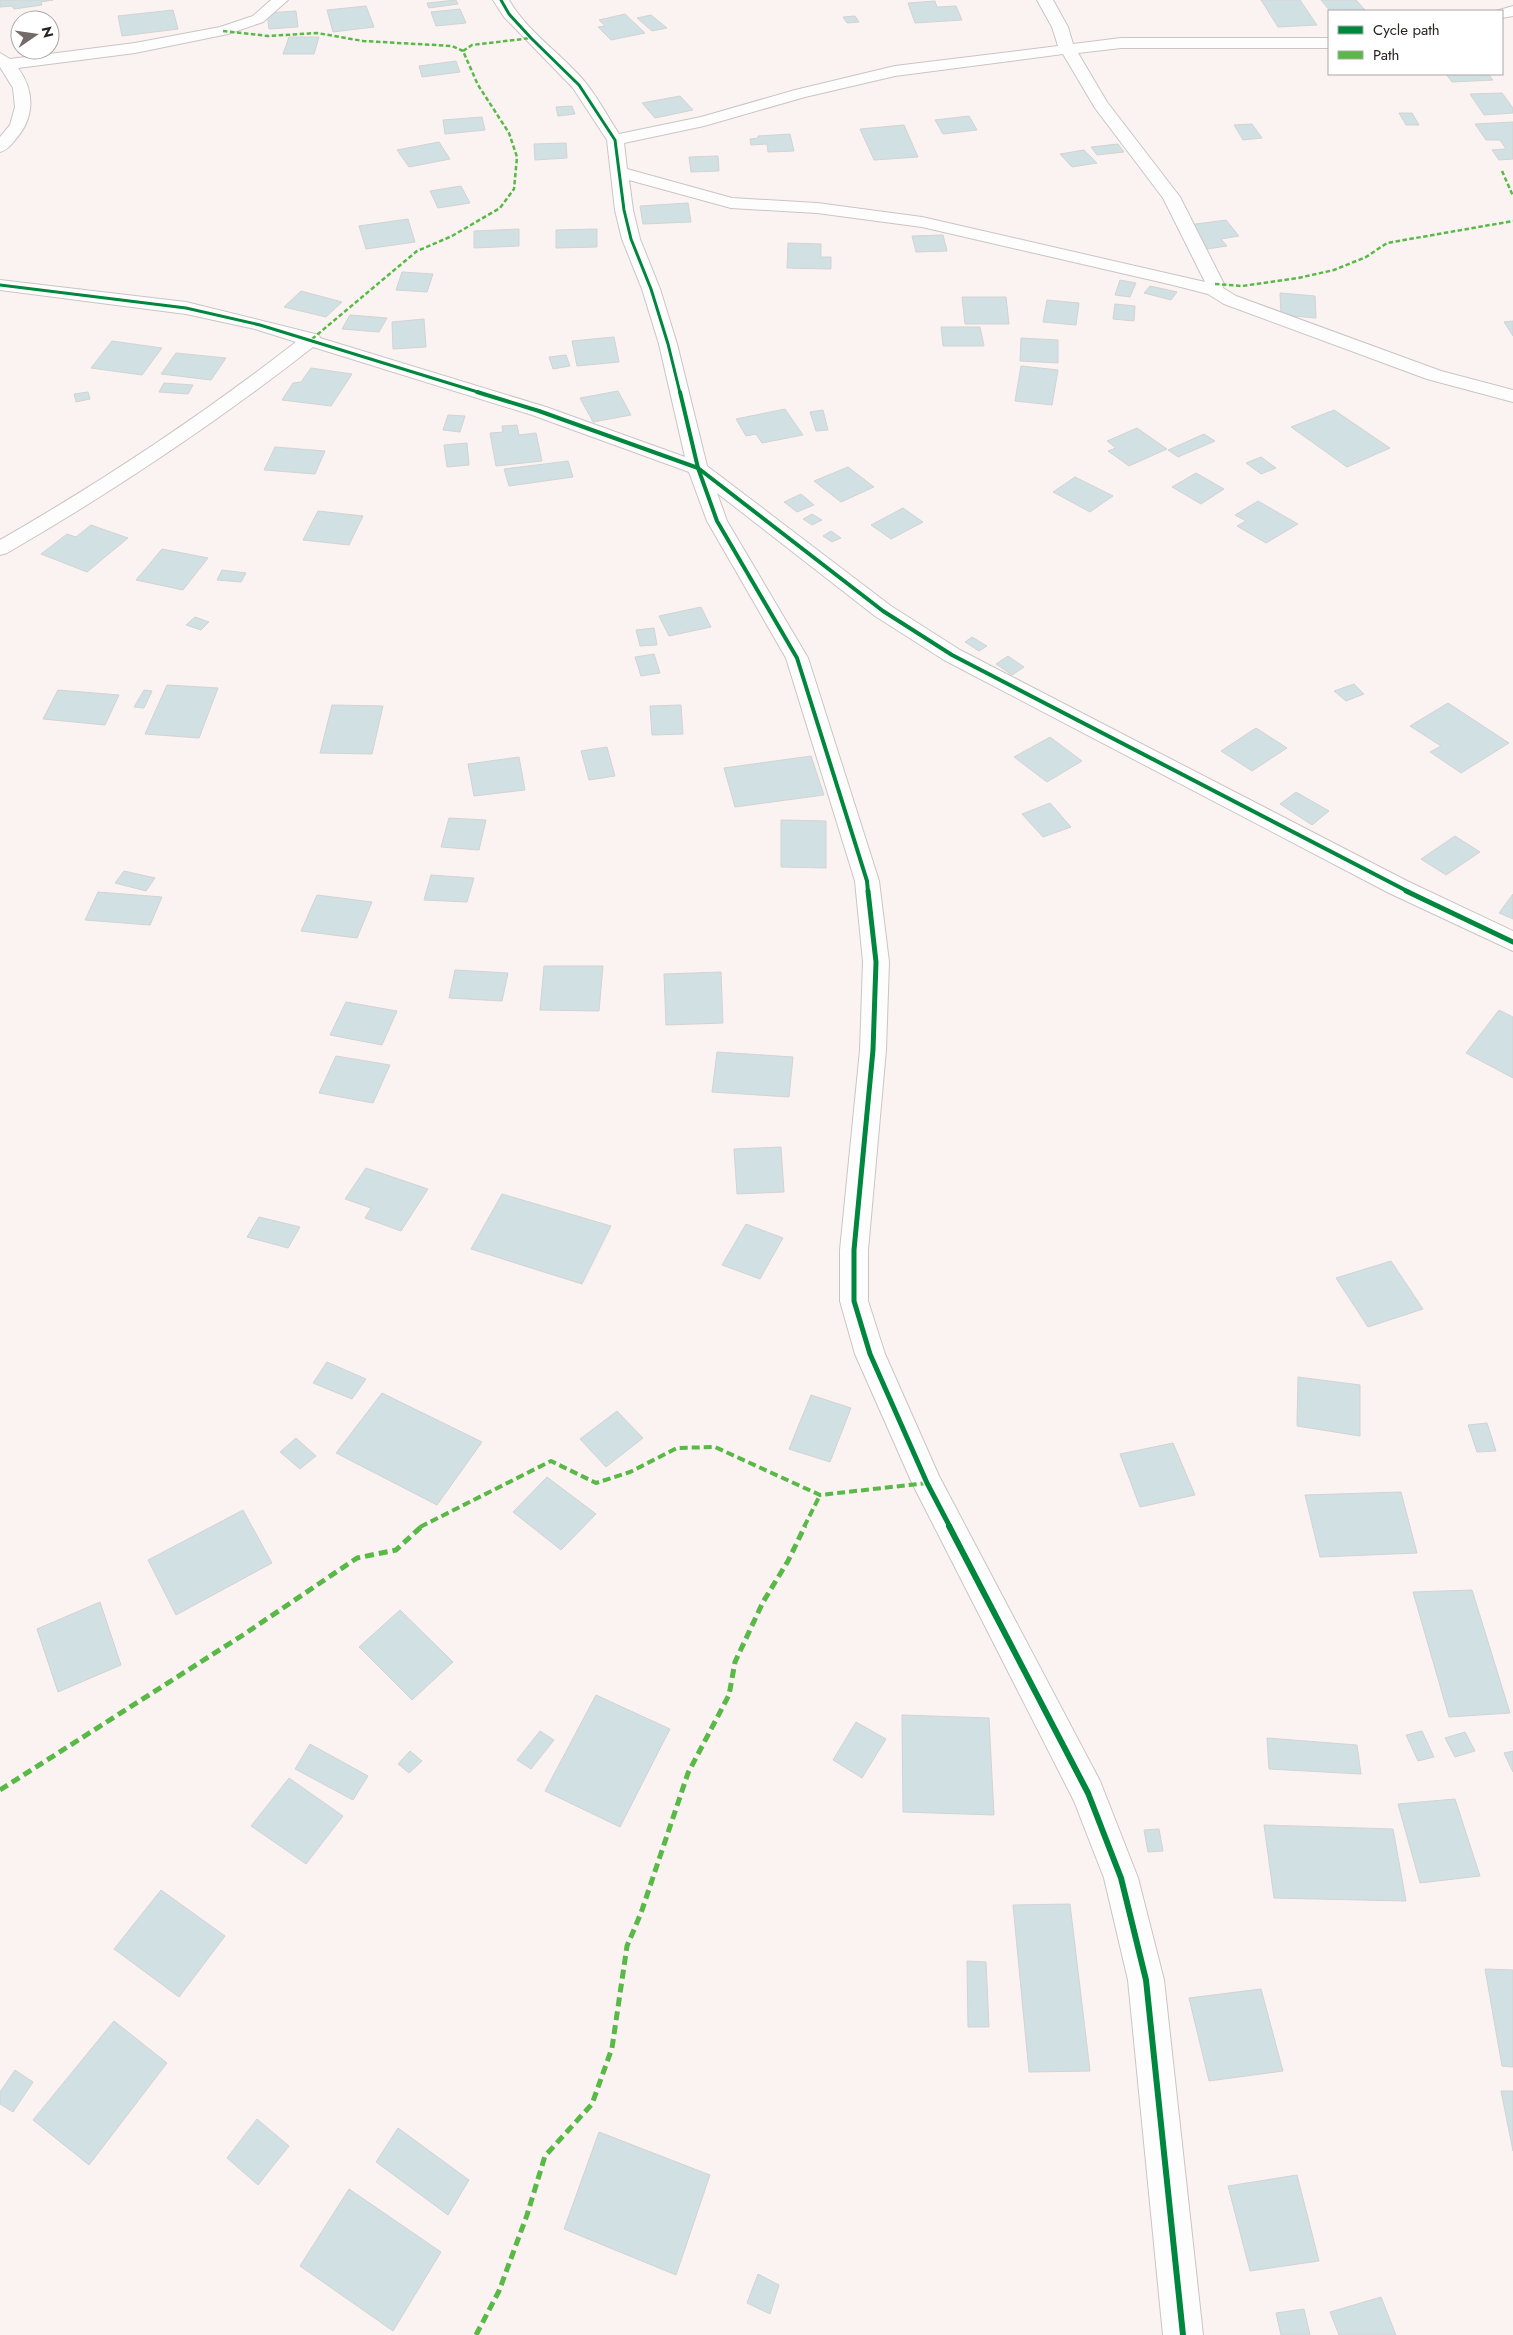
<svg xmlns="http://www.w3.org/2000/svg" width="1513" height="2335" viewBox="0 0 1513 2335" font-family="Jost,sans-serif">
  <style>
    .building { fill: #d1e0e3; stroke: #d3d3d3 }
    .lines { fill: none; stroke-linecap: round; stroke-linejoin: round }
    .minor-casing { stroke: #cac5c4; stroke-width: 2 }
    .minor { fill: #fefdfd; fill-rule: evenodd }
    .quiet-far2 { stroke: #58b947; stroke-width: 2.5; stroke-dasharray: 4.5 2.5; stroke-linecap: butt }
    .quiet-far1 { stroke: #58b947; stroke-width: 4; stroke-dasharray: 8 4; stroke-linecap: butt }
    .quiet { stroke: #58b947; stroke-width: 5; stroke-dasharray: 9 5; stroke-linecap: butt }
    .cycleway-far3-casing { stroke: #fff; stroke-width: 5 }
    .cycleway-far2-casing { stroke: #fff; stroke-width: 6 }
    .cycleway-far1-casing { stroke: #fff; stroke-width: 8 }
    .cycleway-casing { stroke: #fff; stroke-width: 9 }
    .cycleway-far3 { stroke: #00873e; stroke-width: 3 }
    .cycleway-far2 { stroke: #00873e; stroke-width: 4 }
    .cycleway-far1 { stroke: #00873e; stroke-width: 5 }
    .cycleway { stroke: #00873e; stroke-width: 6 }
  </style>
  <rect width="100%" height="100%" fill="#faf3f2"/>
  <g class="building">
    <path d="M0,0H53L41,2L42,5L14,9L12,6L0,7Z"/>
    <path d="M456,0L458,4L429,8L427,3Z"/>
    <path d="M1261,0H1300L1317,25L1278,27Z"/>
    <path d="M1321,0H1356L1365,10L1330,11Z"/>
    <path d="M935,1L937,7L956,6L962,20L915,23L908,3Z"/>
    <path d="M366,6L374,27L333,32L327,10Z"/>
    <path d="M460,9L466,23L436,26L431,12Z"/>
    <path d="M173,10L178,29L122,36L118,16Z"/>
    <path d="M296,11L298,27L269,29L267,13Z"/>
    <path d="M625,14L645,33L611,40L598,27L605,26L599,20Z"/>
    <path d="M651,15L667,28L652,31L637,18Z"/>
    <path d="M855,16L859,22L847,23L843,17Z"/>
    <path d="M289,37H319L314,54H283Z"/>
    <path d="M456,61L460,72L422,77L419,66Z"/>
    <path d="M1446,74H1488L1493,80L1452,82Z"/>
    <path d="M1502,93L1513,108V113L1484,115L1470,94Z"/>
    <path d="M680,96L693,110L655,118L642,103Z"/>
    <path d="M572,106L575,114L558,116L556,107Z"/>
    <path d="M1399,113H1412L1419,125H1406Z"/>
    <path d="M969,116L977,130L943,134L935,120Z"/>
    <path d="M482,117L485,130L445,134L443,120Z"/>
    <path d="M1513,122V159L1499,160L1492,150L1506,149L1500,140H1486L1475,124Z"/>
    <path d="M1252,124L1262,138L1243,140L1234,125Z"/>
    <path d="M904,125L918,157L874,160L860,129Z"/>
    <path d="M790,134L794,151L768,152L767,144L751,145L750,139L758,138V136Z"/>
    <path d="M439,142L450,159L409,167L397,150Z"/>
    <path d="M566,143L567,158L535,160L534,144Z"/>
    <path d="M1118,144L1124,152L1097,155L1091,147Z"/>
    <path d="M1084,150L1097,163L1072,167L1060,154Z"/>
    <path d="M718,156L719,171L691,172L689,157Z"/>
    <path d="M461,186L470,203L438,208L430,191Z"/>
    <path d="M688,203L691,222L643,224L640,206Z"/>
    <path d="M408,219L415,242L366,249L359,226Z"/>
    <path d="M1226,220L1239,236L1221,239L1227,246L1207,249L1188,225Z"/>
    <path d="M519,229V246L474,248V231Z"/>
    <path d="M597,229V247L556,248V230Z"/>
    <path d="M943,235L947,251L916,252L912,236Z"/>
    <path d="M788,243L821,244V257H831V269L787,268Z"/>
    <path d="M402,272L433,274L427,292L396,290Z"/>
    <path d="M1120,280L1136,283L1130,297L1115,295Z"/>
    <path d="M1150,286L1177,292L1171,300L1144,293Z"/>
    <path d="M301,291L342,302L326,317L284,307Z"/>
    <path d="M1280,293L1315,296L1316,318L1281,315Z"/>
    <path d="M962,297H1006L1009,324H965Z"/>
    <path d="M1047,300L1079,303L1076,325L1043,322Z"/>
    <path d="M1115,304L1135,306L1134,321L1113,319Z"/>
    <path d="M350,315L387,318L379,332L342,329Z"/>
    <path d="M424,319L426,347L393,349L392,322Z"/>
    <path d="M1513,321V336L1504,322Z"/>
    <path d="M941,327H980L984,346H943Z"/>
    <path d="M614,337L619,362L577,366L572,341Z"/>
    <path d="M1021,338L1058,340V363L1020,361Z"/>
    <path d="M112,341L162,348L142,375L91,368Z"/>
    <path d="M176,353L226,358L211,380L161,374Z"/>
    <path d="M566,355L570,366L553,369L549,357Z"/>
    <path d="M1021,366L1058,370L1052,405L1015,401Z"/>
    <path d="M311,368L352,374L331,406L282,400L293,383L301,382Z"/>
    <path d="M164,383L193,385L188,394L159,392Z"/>
    <path d="M618,391L631,415L593,422L580,398Z"/>
    <path d="M88,392L90,399L76,402L74,394Z"/>
    <path d="M785,409L803,435L762,443L756,434L746,436L736,419Z"/>
    <path d="M823,410L828,430L816,431L810,412Z"/>
    <path d="M1334,410L1390,448L1347,467L1291,427Z"/>
    <path d="M448,415L465,416L460,432L443,430Z"/>
    <path d="M517,425L519,435L536,433L542,461L496,466L490,433L503,432L502,426Z"/>
    <path d="M1137,428L1167,449L1129,466L1108,451L1116,448L1107,441Z"/>
    <path d="M1204,434L1215,441L1178,457L1168,450Z"/>
    <path d="M467,443L469,465L447,467L444,445Z"/>
    <path d="M275,447L325,451L315,474L264,470Z"/>
    <path d="M1261,457L1276,468L1261,474L1246,463Z"/>
    <path d="M568,461L573,477L509,486L504,469Z"/>
    <path d="M848,467L874,487L841,502L814,481Z"/>
    <path d="M1196,473L1224,489L1201,504L1172,487Z"/>
    <path d="M1075,477L1113,496L1090,512L1053,492Z"/>
    <path d="M801,494L814,505L797,512L784,502Z"/>
    <path d="M1258,501L1298,524L1266,543L1237,526L1246,521L1235,515Z"/>
    <path d="M903,508L923,522L891,539L871,525Z"/>
    <path d="M318,511L363,516L349,545L303,540Z"/>
    <path d="M812,514L822,520L812,525L803,519Z"/>
    <path d="M91,525L128,538L87,572L41,554L67,534L76,537Z"/>
    <path d="M831,531L841,538L832,542L823,536Z"/>
    <path d="M162,549L208,558L183,590L136,580Z"/>
    <path d="M222,570L246,573L241,582L217,580Z"/>
    <path d="M701,607L711,627L669,636L659,616Z"/>
    <path d="M195,617L209,622L201,630L186,625Z"/>
    <path d="M654,628L657,645L640,646L636,630Z"/>
    <path d="M972,637L987,646L979,651L965,642Z"/>
    <path d="M654,654L660,673L641,676L635,657Z"/>
    <path d="M1008,656L1024,667L1012,675L996,664Z"/>
    <path d="M1354,684L1364,694L1346,701L1334,691Z"/>
    <path d="M167,685L218,688L199,738L145,734Z"/>
    <path d="M58,690L119,695L105,725L43,719Z"/>
    <path d="M144,690L152,691L144,708L134,707Z"/>
    <path d="M1448,703L1509,743L1461,773L1430,752L1441,746L1410,726Z"/>
    <path d="M332,705L383,706L372,754L320,753Z"/>
    <path d="M681,705L683,734L652,735L650,706Z"/>
    <path d="M1256,728L1287,748L1252,771L1221,751Z"/>
    <path d="M1050,737L1082,761L1047,782L1014,757Z"/>
    <path d="M607,747L615,776L589,780L581,751Z"/>
    <path d="M811,756L824,795L735,807L724,768Z"/>
    <path d="M519,757L525,790L474,796L468,764Z"/>
    <path d="M1296,792L1329,811L1312,825L1280,804Z"/>
    <path d="M1050,803L1071,827L1043,837L1022,814Z"/>
    <path d="M449,818L486,820L479,850L441,847Z"/>
    <path d="M781,820L826,821V868L781,867Z"/>
    <path d="M1455,836L1480,852L1446,875L1421,859Z"/>
    <path d="M124,871L155,878L146,891L115,883Z"/>
    <path d="M431,875L474,878L467,902L424,900Z"/>
    <path d="M98,892L162,897L150,925L85,920Z"/>
    <path d="M1513,894V919L1499,913Z"/>
    <path d="M317,895L372,902L357,938L301,931Z"/>
    <path d="M544,966H603L599,1011L540,1010Z"/>
    <path d="M455,970L508,973L502,1001L449,998Z"/>
    <path d="M721,972L723,1023L666,1025L664,974Z"/>
    <path d="M346,1002L397,1011L382,1045L330,1035Z"/>
    <path d="M1499,1010L1513,1017V1078L1466,1053Z"/>
    <path d="M717,1052L793,1057L789,1097L712,1092Z"/>
    <path d="M336,1056L390,1065L373,1103L319,1093Z"/>
    <path d="M781,1147L784,1192L737,1194L734,1149Z"/>
    <path d="M366,1168L428,1189L401,1231L365,1218L371,1208L345,1199Z"/>
    <path d="M502,1194L611,1226L582,1284L471,1249Z"/>
    <path d="M259,1217L300,1227L288,1248L247,1237Z"/>
    <path d="M746,1224L783,1238L760,1279L722,1265Z"/>
    <path d="M1391,1261L1423,1309L1368,1327L1336,1278Z"/>
    <path d="M327,1362L366,1379L352,1399L313,1383Z"/>
    <path d="M1298,1377L1360,1385V1436L1297,1426Z"/>
    <path d="M382,1393L482,1442L437,1505L336,1453Z"/>
    <path d="M811,1395L851,1408L830,1462L789,1449Z"/>
    <path d="M617,1411L643,1438L606,1467L580,1439Z"/>
    <path d="M1487,1423L1496,1451L1477,1452L1468,1425Z"/>
    <path d="M296,1438L316,1456L300,1469L280,1452Z"/>
    <path d="M1173,1443L1195,1495L1140,1507L1120,1454Z"/>
    <path d="M547,1477L596,1514L561,1550L513,1512Z"/>
    <path d="M1401,1492L1417,1553L1320,1557L1305,1495Z"/>
    <path d="M243,1510L272,1563L176,1615L148,1560Z"/>
    <path d="M1472,1590L1510,1713L1449,1717L1413,1592Z"/>
    <path d="M100,1602L121,1665L58,1692L37,1629Z"/>
    <path d="M400,1610L453,1662L412,1700L359,1647Z"/>
    <path d="M596,1695L670,1729L620,1827L545,1791Z"/>
    <path d="M902,1715L989,1718L994,1815L903,1812Z"/>
    <path d="M856,1722L886,1739L862,1778L833,1760Z"/>
    <path d="M540,1731L554,1740L531,1769L517,1760Z"/>
    <path d="M1422,1731L1434,1757L1418,1761L1406,1735Z"/>
    <path d="M1465,1732L1475,1751L1455,1757L1445,1738Z"/>
    <path d="M1267,1738L1357,1745L1361,1774L1269,1769Z"/>
    <path d="M310,1744L368,1776L353,1800L295,1769Z"/>
    <path d="M410,1751L422,1761L409,1773L398,1764Z"/>
    <path d="M1513,1751V1772L1504,1753Z"/>
    <path d="M289,1778L343,1816L306,1864L251,1826Z"/>
    <path d="M1455,1799L1480,1876L1420,1883L1398,1804Z"/>
    <path d="M1264,1825L1393,1829L1406,1901L1274,1898Z"/>
    <path d="M1159,1829L1163,1851L1148,1852L1144,1830Z"/>
    <path d="M161,1890L225,1936L179,1997L114,1949Z"/>
    <path d="M1070,1904L1090,2071L1029,2072L1013,1905Z"/>
    <path d="M967,1961L986,1962L989,2027H968Z"/>
    <path d="M1485,1969L1513,1970V2067L1502,2066Z"/>
    <path d="M1261,1989L1283,2071L1209,2081L1189,1998Z"/>
    <path d="M114,2021L167,2063L89,2165L33,2120Z"/>
    <path d="M15,2070L33,2082L13,2112L0,2104V2092Z"/>
    <path d="M1501,2091H1513V2151Z"/>
    <path d="M257,2119L289,2146L258,2185L227,2158Z"/>
    <path d="M398,2128L469,2180L448,2215L376,2162Z"/>
    <path d="M599,2132L710,2175L676,2275L564,2229Z"/>
    <path d="M1297,2175L1319,2261L1250,2271L1228,2186Z"/>
    <path d="M349,2189L441,2252L393,2331L300,2266Z"/>
    <path d="M758,2274L779,2285L770,2314L747,2303Z"/>
    <path d="M1381,2297L1396,2335H1339L1330,2312Z"/>
    <path d="M1304,2309L1310,2335H1281L1276,2313Z"/>
  </g>
  <g class="lines">
    <g class="minor-casing">
      <g id="minor">
        <path d="M271,0H288L263,22L228,34L135,53L18,68C35,91 35,118 15,140C10,146 7,150 0,152V137L10,125L15,107L13,88L0,67V53L10,59L135,43L220,27L253,16Z"/>
        <path d="M493,0H509C528,33 561,53 585,82C598,98 608,117 619,134L701,117L795,90L895,66L1058,46L1052,27L1037,0H1053L1068,27L1073,44L1121,38H1329V48H1121L1078,53L1107,102L1180,197L1224,284L1223,288L1236,296L1441,371L1513,390V402L1427,379L1224,304L1208,294L1173,285L922,227L817,213L731,208L629,180L633,210L640,239L660,289L677,344L707,466L891,606L960,650L1407,881L1513,931V951L1389,893L944,660L875,616L717,493L727,521L808,658L879,881L889,962L886,1050L868,1250V1301L885,1354L939,1476L1100,1781L1138,1878L1164,1980L1203,2335H1163L1128,1980L1104,1878L1074,1801L912,1483L855,1354L840,1301V1250L860,1050L863,962L855,881L786,658L707,521L689,472L532,415L313,347C216,423 114,491 7,553L0,555V540C103,481 202,415 296,342L255,329L186,314L0,290V280L186,302L319,335L320,338L546,407L685,457L659,344L642,289L622,239L615,210L607,140L573,88L504,17ZM1063,54L1095,108L1163,198L1205,282L922,217L817,203L732,198L627,169L624,143L704,126L805,97L895,76Z"/>
        <path d="M1513,6V16L1502,18V11H1496Z"/>
      </g>
    </g>
    <use href="#minor" class="minor"/>
    <g class="quiet-far2">
      <path d="M223,31L268,36L317,33L363,41L452,46L463,51"/>
      <path d="M1502,171L1513,196"/>
      <path d="M1215,284L1242,286L1298,278L1334,270L1366,257L1387,243L1513,221"/>
      <path d="M312,339L417,251L452,236L500,208L514,189L517,157L509,133L478,85L463,51L472,45L531,38"/>
    </g>
    <g class="quiet-far1">
      <path d="M420,1527L551,1461L596,1483L630,1472L677,1448L715,1447L820,1495L927,1483"/>
      <path d="M804,1527L820,1495"/>
    </g>
    <g class="quiet">
      <path d="M0,1790L243,1635L357,1558L396,1550L422,1526"/>
      <path d="M476,2335L499,2291L527,2215L545,2156L592,2104L612,2048L627,1946L641,1913L688,1773L729,1695L735,1662L763,1602L788,1561L805,1526"/>
    </g>
    <g class="cycleway-far3-casing">
      <g id="cycleway-far3">
        <path d="M501,0L509,14L531,38L579,85L615,140L624,210L631,239L651,289L668,344L680,393"/>
        <path d="M0,285L186,308L260,325L481,393"/>
      </g>
    </g>
    <g class="cycleway-far2-casing">
      <g id="cycleway-far2">
        <path d="M477,392L539,411L698,468L883,611L952,655L1409,892"/>
        <path d="M680,392L698,468L717,521L797,658L867,881L868,892"/>
      </g>
    </g>
    <g class="cycleway-far1-casing">
      <g id="cycleway-far1">
        <path d="M868,891L876,962L873,1050L854,1250V1301L870,1354L927,1483L950,1527"/>
        <path d="M1406,891L1513,942"/>
      </g>
    </g>
    <g class="cycleway-casing">
      <path id="cycleway" d="M949,1526L1088,1793L1121,1878L1146,1980L1183,2335"/>
    </g>
    <use href="#cycleway-far3" class="cycleway-far3"/>
    <use href="#cycleway-far2" class="cycleway-far2"/>
    <use href="#cycleway-far1" class="cycleway-far1"/>
    <use href="#cycleway" class="cycleway"/>
  </g>
  <rect x="1328" y="10" width="175" height="65" fill="#ffffff" stroke="#a9a7a6"/>
  <rect x="1338" y="26" width="25" height="8" fill="#00873e" stroke="#a9a7a6"/>
  <text x="1373" y="35" font-size="15" fill="#282221">Cycle path</text>
  <rect x="1338" y="51" width="25" height="8" fill="#58b947" stroke="#a9a7a6"/>
  <text x="1373" y="60" font-size="15" fill="#282221">Path</text>
  <g transform="translate(35 35) rotate(77)"><circle r="24" fill="#ffffff" stroke="#a9a7a6"/>
  <path d="M0-4L9 19L0 12L-9 19Z" fill="#726b6a"/>
  <text y="-8" font-size="14" font-weight="bold" text-anchor="middle" fill="#282221">N</text>
  </g>
</svg>
